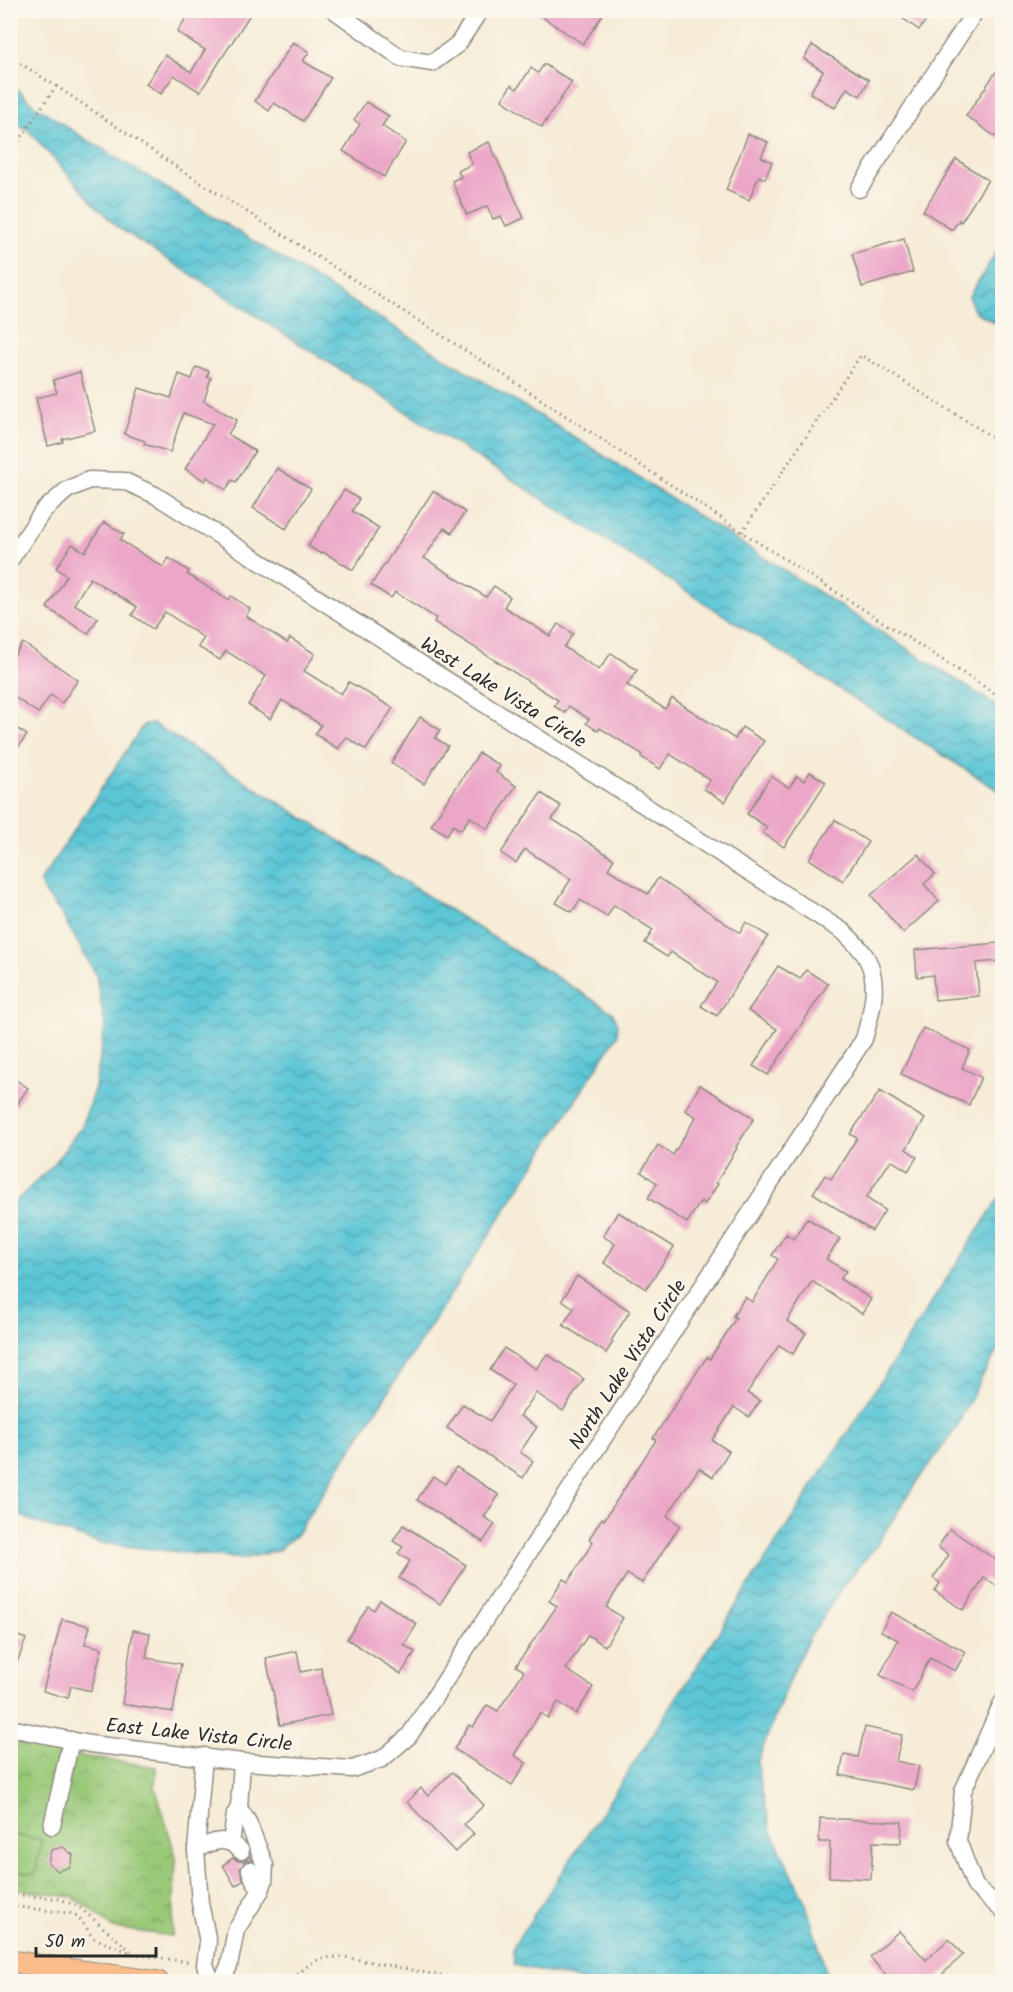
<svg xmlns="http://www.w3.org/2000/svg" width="1013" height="1992" viewBox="0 0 1013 1992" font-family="Kalam,sans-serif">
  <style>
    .park { fill: url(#park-crowns); stroke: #627a52; stroke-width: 1.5 }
    .garden { fill: #9ac978; stroke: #627a52; stroke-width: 1.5 }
    .water { fill: url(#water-waves); stroke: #447880; stroke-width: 1.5 }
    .building { fill: #eca7c8 }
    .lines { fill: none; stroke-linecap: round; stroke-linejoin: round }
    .minor-casing { stroke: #908c81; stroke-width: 19 }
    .major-casing { stroke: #908c81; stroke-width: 23 }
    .path { stroke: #908c81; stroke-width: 3; stroke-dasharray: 1.5 4.5; stroke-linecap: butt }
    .minor { stroke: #fff; stroke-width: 16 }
    .major { stroke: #f9bc8a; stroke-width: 21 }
    .labels { text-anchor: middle; stroke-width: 5; stroke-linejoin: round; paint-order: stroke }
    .street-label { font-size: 20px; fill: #2b2b2b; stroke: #fbf7ec }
  </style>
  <defs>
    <pattern id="park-crowns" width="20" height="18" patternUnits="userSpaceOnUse" patternTransform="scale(1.5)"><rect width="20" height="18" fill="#9ac978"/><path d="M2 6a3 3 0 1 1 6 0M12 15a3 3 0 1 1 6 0" fill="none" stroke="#7ea363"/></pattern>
    <pattern id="water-waves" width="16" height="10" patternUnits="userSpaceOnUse" patternTransform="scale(1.5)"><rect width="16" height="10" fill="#5cc6d6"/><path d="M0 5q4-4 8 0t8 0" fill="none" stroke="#4ca1ae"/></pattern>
  </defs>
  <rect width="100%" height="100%" fill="#fbf7ec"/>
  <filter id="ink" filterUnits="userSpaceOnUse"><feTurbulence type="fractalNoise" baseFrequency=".0167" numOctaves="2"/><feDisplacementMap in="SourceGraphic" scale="12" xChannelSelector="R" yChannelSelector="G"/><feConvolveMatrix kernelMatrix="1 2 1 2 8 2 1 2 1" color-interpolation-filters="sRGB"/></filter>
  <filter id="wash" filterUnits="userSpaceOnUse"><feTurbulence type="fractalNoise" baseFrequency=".008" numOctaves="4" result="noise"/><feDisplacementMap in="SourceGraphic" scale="24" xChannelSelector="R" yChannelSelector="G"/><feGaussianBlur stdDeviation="1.35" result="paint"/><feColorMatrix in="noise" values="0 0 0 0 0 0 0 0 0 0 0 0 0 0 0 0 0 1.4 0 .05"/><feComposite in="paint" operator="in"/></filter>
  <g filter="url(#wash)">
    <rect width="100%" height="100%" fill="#f6ecd7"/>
    <path class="park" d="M11,1741L87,1757L156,1767L155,1787L176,1857L172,1936L113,1928L92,1910L72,1897L11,1888Z"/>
    <path class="garden" d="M10,1834L42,1840L35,1874L11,1870Z"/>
    <g class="water">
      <path d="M11,83L33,104L81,136L563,430L1002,709V793L117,227L95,205L28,130L18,125H11Z"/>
      <path d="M1002,243V327L974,311L969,296Z"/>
      <path d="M144,724H154L612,1012L618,1024L617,1036L296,1535L278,1550L242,1559L99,1543L37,1523L11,1511V1204L15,1202L54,1164L82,1126L95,1087L105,1026L96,975L62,915L43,890L40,882Z"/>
      <path d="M1002,1193V1342L980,1381L955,1430L915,1484L877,1545L844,1584L810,1637L794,1668L758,1760L759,1778L771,1830L806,1904L829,1981L587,1982L514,1965L513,1947L644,1748Z"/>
    </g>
    <g id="blocks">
      <g class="building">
        <path d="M191,10H253L200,92L174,75L161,94L146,84L165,55L191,72L205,50L177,32Z"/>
        <path d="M532,10H606L583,44Z"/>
        <path d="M891,10H918L928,18L919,30Z"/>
        <path d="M293,42L309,52L303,61L331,78L303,121L274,103L269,111L255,101Z"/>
        <path d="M812,45L869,80L860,96L847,88L835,108L810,93L823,71L804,59Z"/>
        <path d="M1002,63V141L966,116Z"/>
        <path d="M544,64L572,82L542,127L502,100L511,85L517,89L531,68L538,73Z"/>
        <path d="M366,102L389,116L382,126L406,142L384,177L343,151L360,124L354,120Z"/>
        <path d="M748,134L768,142L761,157L772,162L765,179L759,176L749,200L726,190Z"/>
        <path d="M489,142L524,218L506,226L501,216L493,219L487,206L467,215L452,181L461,177L458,171L472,164L467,152Z"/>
        <path d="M956,159L988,180L961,222L959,220L952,230L923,211Z"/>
        <path d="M904,239L913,272L862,287L852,254Z"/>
        <path d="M196,367L209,371L207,377L211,378L204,401L237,420L228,434L255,451L236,482L232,480L226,490L207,477L205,481L185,469L213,424L183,413L170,452L144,444L145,441L124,434L139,388L171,398L179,374L192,379Z"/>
        <path d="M80,372L95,431L62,439L63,442L48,446L36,398L57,393L53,380Z"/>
        <path d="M277,468L311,489L286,529L253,508Z"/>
        <path d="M344,490L359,499L352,511L379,528L353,570L323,552L321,554L308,546Z"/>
        <path d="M433,491L465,512L452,533L444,528L424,558L486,597L494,586L510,597L504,607L550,636L558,624L573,634L564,647L599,670L611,653L637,670L627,685L665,709L672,698L735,739L742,727L764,741L725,802L704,789L710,780L670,754L660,769L641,757L642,754L600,728L598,731L586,723L589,719L569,706L565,713L554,706L558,700L434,622L436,618L395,592L391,598L371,585Z"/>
        <path d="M104,522L124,534L120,540L163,567L169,558L189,571L187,574L228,600L231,596L250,609L246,616L287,643L290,638L315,654L304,671L341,694L349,682L393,708L366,750L346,737L338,749L315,734L321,725L282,700L270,719L248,705L266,676L226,651L220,660L198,647L204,638L165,612L153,629L132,615L137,607L90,578L74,604L98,618L88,634L47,608L67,576L56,568L72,544L85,552Z"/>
        <path d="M23,643L78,680L62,703L51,695L38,713L10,694V661Z"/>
        <path d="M420,717L440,730L435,738L448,746L424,784L391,763Z"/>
        <path d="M10,724L27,735L10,759Z"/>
        <path d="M479,753L500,766L496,772L516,786L488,829L470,817L461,830L453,825L447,835L431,825Z"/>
        <path d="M810,772L826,782L784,847L763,833L767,827L747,814L771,776L789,788L797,776L804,781Z"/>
        <path d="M541,793L561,806L552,819L614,859L608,869L648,894L658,878L740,933L746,922L768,936L717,1016L701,1006L717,982L671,952L667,957L645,943L653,930L614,905L607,917L580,900L572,912L556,903L571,879L525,849L516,863L501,853Z"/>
        <path d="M835,820L868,842L843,881L809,859Z"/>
        <path d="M918,854L935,874L924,884L939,901L903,933L871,895Z"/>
        <path d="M999,943L1000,961L976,963L979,996L935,1000L933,975L917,977L915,950Z"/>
        <path d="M778,966L800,979L806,970L828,984L768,1075L753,1066L777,1029L748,1011Z"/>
        <path d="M923,1028L970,1050L962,1068L981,1077L969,1105L901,1074Z"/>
        <path d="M10,1076L28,1088L10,1115Z"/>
        <path d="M700,1085L754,1118L736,1147L737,1148L716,1183L718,1184L705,1204L701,1201L687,1223L648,1198L657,1183L641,1172L658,1145L673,1155L696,1117L685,1110Z"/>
        <path d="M880,1091L925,1119L906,1149L917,1157L908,1171L891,1160L866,1198L885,1210L872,1231L813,1193L825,1175L831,1179L857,1138L850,1134Z"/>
        <path d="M618,1212L674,1247L646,1289L604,1263L615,1244L603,1236Z"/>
        <path d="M807,1218L840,1239L826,1259L846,1271L840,1279L871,1299L862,1314L812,1281L787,1321L806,1333L793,1354L779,1345L747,1393L760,1401L749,1417L734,1407L712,1440L729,1451L713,1477L699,1468L667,1516L680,1525L642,1583L627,1574L606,1607L623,1618L605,1646L588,1635L566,1669L593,1687L576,1714L558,1702L548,1718L540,1713L514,1755L526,1763L512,1785L454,1749L469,1725L473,1727L487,1705L498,1711L524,1671L516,1666L557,1606L549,1601L563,1579L568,1582L593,1542L589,1539L602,1518L604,1520L656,1440L653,1438L682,1394L707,1357L710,1359L736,1318L733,1316L745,1297L752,1302L778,1259L772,1255L786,1234L794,1239Z"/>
        <path d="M577,1276L630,1311L611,1341L613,1342L606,1353L563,1325L574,1308L562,1300Z"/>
        <path d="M504,1348L536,1369L547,1354L584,1379L563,1411L536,1393L520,1416L537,1427L520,1452L533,1461L523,1478L447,1428L463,1404L490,1421L513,1385L490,1370Z"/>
        <path d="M456,1467L499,1495L484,1517L495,1524L483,1542L417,1500L433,1476L445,1484Z"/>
        <path d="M403,1525L466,1565L440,1604L399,1578L410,1561L398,1553L403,1547L393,1541Z"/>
        <path d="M950,1529L1002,1564V1590L984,1578L963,1610L935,1591L940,1583L933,1578L949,1555L938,1547Z"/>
        <path d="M380,1600L417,1624L404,1645L415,1652L401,1674L347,1639L368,1606L374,1610Z"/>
        <path d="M891,1612L966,1652L955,1671L930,1658L912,1692L880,1675L898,1640L881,1631Z"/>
        <path d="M62,1619L90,1626L85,1644L102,1648L91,1691L71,1686L68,1698L43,1691Z"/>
        <path d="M133,1630L150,1633L146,1658L181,1664L173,1712L122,1704Z"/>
        <path d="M10,1633L26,1639L12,1676H10Z"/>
        <path d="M297,1651L301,1672L321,1668L331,1715L280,1725L266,1658Z"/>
        <path d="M865,1727L902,1735L896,1761L919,1766L914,1790L840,1775L844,1754L858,1757Z"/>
        <path d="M452,1772L484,1805L464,1824L474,1834L455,1852L407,1802L421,1788L428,1796Z"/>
        <path d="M820,1818L902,1822L901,1843L873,1842L871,1879L829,1877L830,1842H819Z"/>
        <path d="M63,1847L73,1855L70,1867L58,1871L48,1863L51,1850Z"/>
        <path d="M250,1856L252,1860L246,1861L240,1868L243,1881L235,1886L223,1865L233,1858L238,1861H245Z"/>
        <path d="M899,1931L926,1960L949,1939L963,1955L934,1982H892L870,1957Z"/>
      </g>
    </g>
  </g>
  <g filter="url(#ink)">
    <use href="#blocks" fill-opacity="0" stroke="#908c81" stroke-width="1.5"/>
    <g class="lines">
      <g class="minor-casing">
        <g id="minor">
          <path d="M334,10L401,58L432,63L458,44L480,10"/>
          <path d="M859,189L976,10"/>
          <path d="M10,560L43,511L67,490L89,480L124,481L155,495L844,932C851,940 861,948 866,957C881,983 871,1013 864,1039L409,1736L382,1759L352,1769L242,1762L90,1744L10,1728"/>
          <path d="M1002,1703L963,1791L958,1841L975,1886L1002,1910"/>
          <path d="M204,1756L196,1850L200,1903L208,1942L205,1965L212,1982"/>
          <path d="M52,1826L71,1740"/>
          <path d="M231,1843L235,1814L239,1808"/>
          <path d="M196,1850C212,1841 227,1835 241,1851"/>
          <path d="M250,1870L254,1880L261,1890"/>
          <path d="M221,1982L229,1966L236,1930L261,1890L264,1881L265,1865L248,1822L239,1808L242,1762"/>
        </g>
      </g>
      <g class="major-casing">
        <path id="major" d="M10,1961L158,1982"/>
      </g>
      <g class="path">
        <path d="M10,57L56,86L10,154"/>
        <path d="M56,86L187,174L504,375L742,532L1002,698"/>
        <path d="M742,532L861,355L1002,443"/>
        <path d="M10,1894L60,1899L79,1907L131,1951"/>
        <path d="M10,1906L69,1913L78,1916L93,1938L134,1954L188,1962"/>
        <path d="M293,1979C313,1960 317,1957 345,1957L473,1982"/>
      </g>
      <use href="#minor" class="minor"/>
      <use href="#major" class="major"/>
    </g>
  </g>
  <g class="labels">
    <g class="street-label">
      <text transform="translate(504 692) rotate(32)" y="7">West Lake Vista Circle</text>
      <text transform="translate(627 1364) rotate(-57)" y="7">North Lake Vista Circle</text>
      <text transform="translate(199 1734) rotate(6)" y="7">East Lake Vista Circle</text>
    </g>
  </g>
  <rect width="1013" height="1992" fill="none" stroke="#fbf7ec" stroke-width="36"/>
  <path d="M36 1947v9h120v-9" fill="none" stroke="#2b2b2b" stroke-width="3"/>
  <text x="45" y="1947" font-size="18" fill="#2b2b2b" stroke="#fbf7ec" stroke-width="4.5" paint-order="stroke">50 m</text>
</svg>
